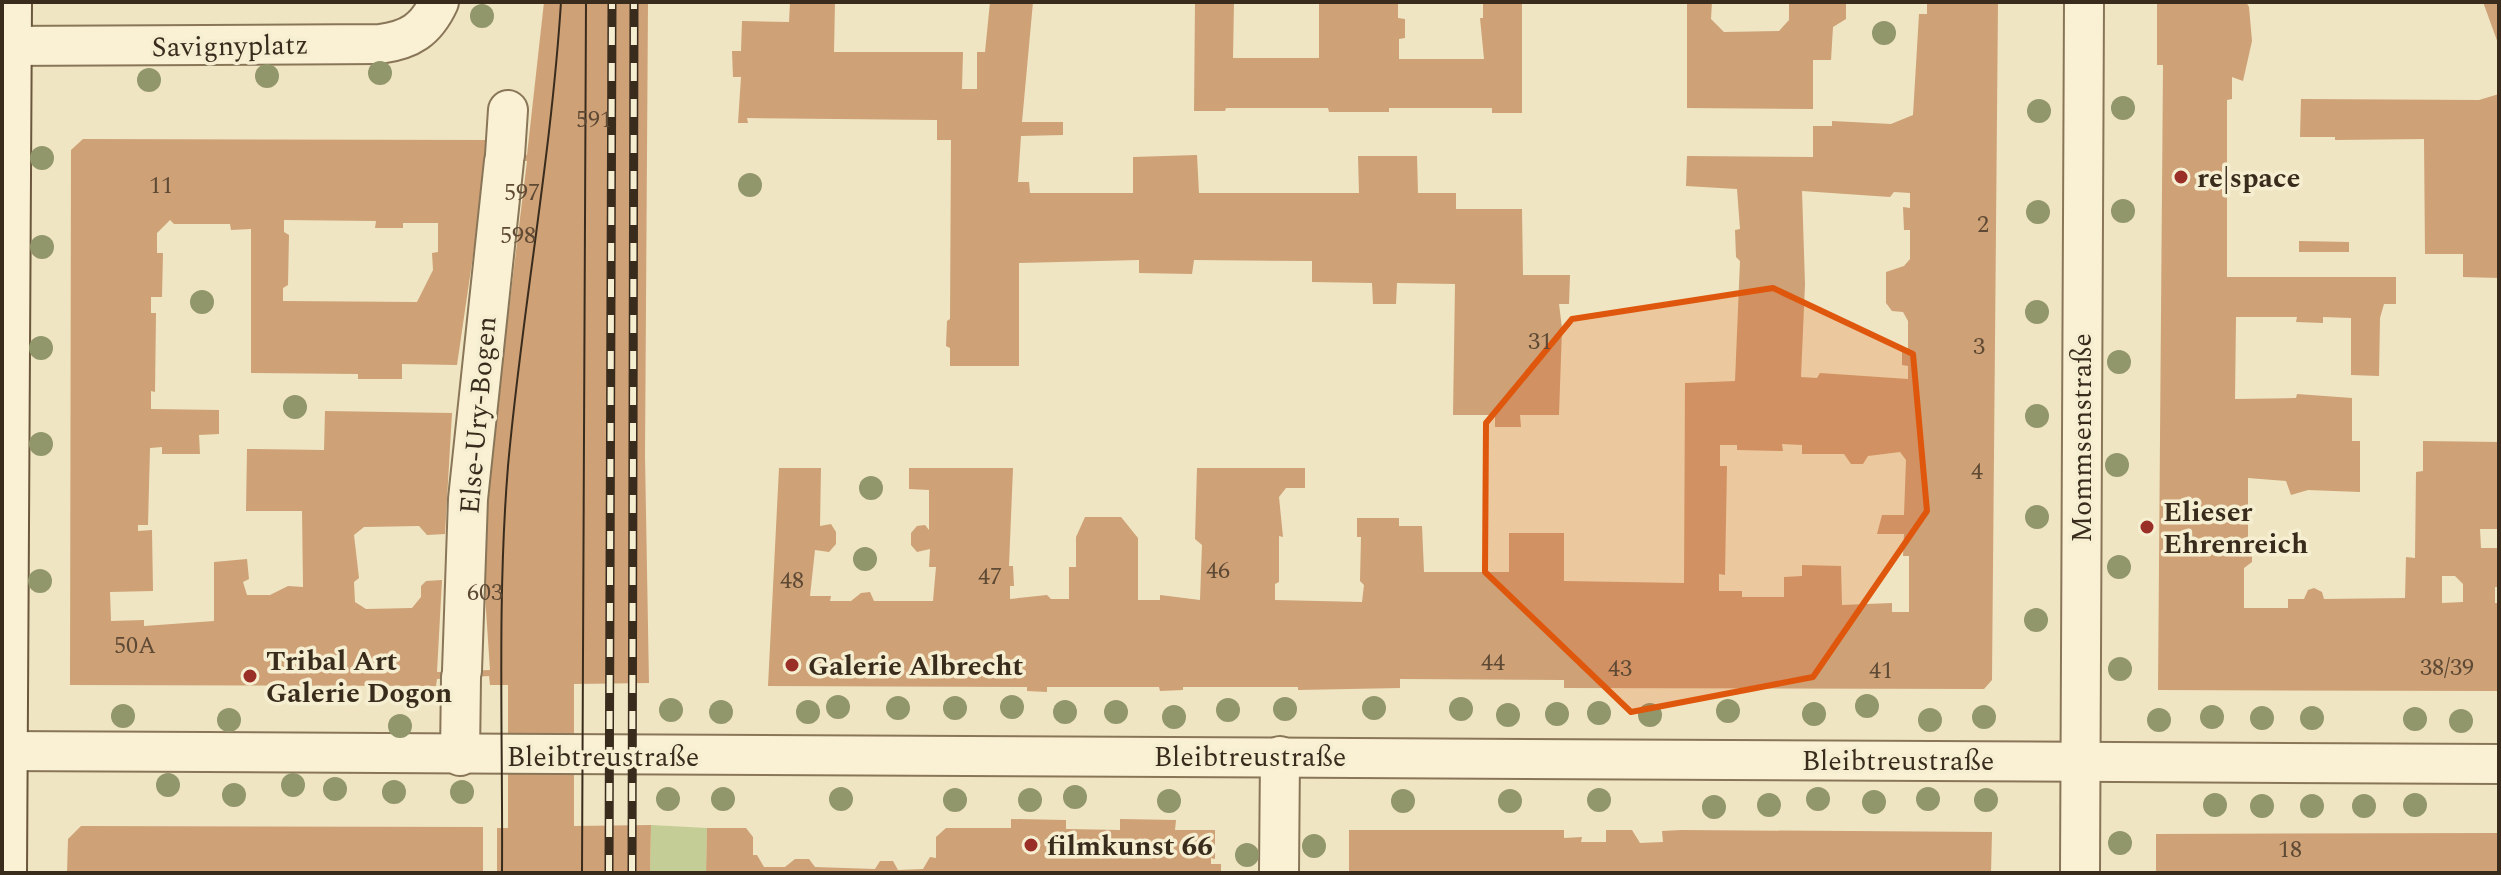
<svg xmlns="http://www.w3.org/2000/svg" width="2501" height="875" viewBox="0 0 2501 875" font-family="Spectral,serif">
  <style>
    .green { fill: #c3cd95 }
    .building { fill: #cea177; fill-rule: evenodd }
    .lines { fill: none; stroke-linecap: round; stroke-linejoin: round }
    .street-casing { stroke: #897658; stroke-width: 42 }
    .secondary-casing { stroke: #6b573c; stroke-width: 48 }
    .street { stroke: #faf1d5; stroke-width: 38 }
    .secondary { stroke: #faf1d5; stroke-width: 44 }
    .tram { stroke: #392c1d; stroke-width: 2 }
    .rail-casing { stroke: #392c1d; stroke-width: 9 }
    .rail { stroke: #f6eed1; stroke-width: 6; stroke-dasharray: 18; stroke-linecap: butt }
    .tree { fill: #92966b }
    .marked { fill: #df570d; fill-opacity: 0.2; stroke: #df570d; stroke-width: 6; stroke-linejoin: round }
    .poi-dot { fill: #9a2f27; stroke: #f6eed1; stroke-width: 3 }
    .labels { text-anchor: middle; stroke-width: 7; stroke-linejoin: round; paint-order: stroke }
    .number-label { font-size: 24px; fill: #5e4934 }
    .street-label { font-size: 28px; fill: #392c1d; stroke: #f6eed1 }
    .poi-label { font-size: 28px; font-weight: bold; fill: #392c1d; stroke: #f6eed1; text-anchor: start }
  </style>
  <rect width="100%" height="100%" fill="#efe5c2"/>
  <path class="green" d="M651,825L707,828L706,873H650Z"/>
  <g class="building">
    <path d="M544,2H648L645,456L649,683L574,684V826L651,825L650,873H497V828H508V685H490L489,676L437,679L436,686L70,685L71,150L83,139L490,140L488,155H527ZM487,160L527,161L506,333L500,336L482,551L490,670L437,672L442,580L426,581L421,586V597L412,608L366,609L355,602L354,582L359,578L354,535L364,527L419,526L427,535L445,534L452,413L325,411L324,450L247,449L246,511H302L303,587L288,586L270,595H247L243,582L249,579L247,559L214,562V621L144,626V620L111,621L110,592L153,591L152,530L138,531V525H148L150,448L162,447V454H200L199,435L219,434V410L151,409V391L155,392L156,313H151V297H162L163,253H157V233L170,220L174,224H230L231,230L251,229V373L358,374V379H402V364L457,365ZM284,220L376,221L375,228H403V223H438V252L432,253L433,270L417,302L283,301V288L288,285L289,235L284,232Z"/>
    <path d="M790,2H835L834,52H963L962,89H977V52H985L990,2H1033L1022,122H1063V135L1021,136L1018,182H1029L1030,193H1133V157L1197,155L1199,193H1359L1358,156H1417L1418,193H1456V209H1522L1523,275H1570L1569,304H1559L1562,328L1559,415H1520L1521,427H1495V415H1453L1455,284L1397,283L1396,304H1373L1372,283L1312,282V261L1194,260L1192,274L1139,273V260L1019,263V366H950V348L946,346L947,321L950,319L951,140H937V120L747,118L748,123H738L741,77H733L732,51H741L742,21L789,22Z"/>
    <path d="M1195,2H1234L1233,58H1319V2H1398V18L1405,19V38L1399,39V59H1484L1480,18H1483V2H1522V113H1492V108H1389V112H1329L1328,108H1226L1225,111H1194Z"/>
    <path d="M1687,2H1712L1711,19L1724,32L1779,31L1789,20V2H1846V19L1833,27L1831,60H1813V109L1687,108Z"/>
    <path d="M1927,2H1998L1992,680L1984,689L1564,688V680L1400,679V688L1298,690V687H1183V690L1160,691L1159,687H1047V692L1027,691V687L768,686L779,468H821L820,526L831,524L836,532V544L829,552L815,550L810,596H831L830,601H851L861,593L870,592L874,601H933L936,567H929L930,549L917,552L911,545V533L917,526L925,525L929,530V490L909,489V468H1013L1009,566H1013L1014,586H1010V599L1047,595L1051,599H1069V567H1076V537L1085,517H1121L1138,538V600H1160V595L1200,600L1202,545L1195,539L1197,468H1305V488H1286L1279,497L1283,537L1279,536V582L1275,584V600L1362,602L1364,585L1360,581L1361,537H1357V518H1399V526H1422L1424,572H1509V533H1564V581L1684,583L1685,383L1735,381L1740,261L1736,257L1735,230L1740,229L1737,189L1686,186L1687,156L1813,157V126H1832V121L1891,124L1913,115L1919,14H1927ZM1802,191L1890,197L1894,192L1910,193V208L1903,207L1904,230H1910V259L1904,266L1886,272V303L1892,311L1903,312L1908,321V348H1902V365L1908,366V379L1820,373L1817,378L1801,377L1805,284ZM1782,444L1802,445V454H1844L1851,464H1863L1868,456L1900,452L1906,460L1904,515H1882L1877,534H1904L1903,556H1909V612H1892V603L1842,605L1841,566L1802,565V576L1784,577V597H1742V591H1719V574L1725,575L1727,466H1720V445H1737V450L1783,451Z"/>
    <path d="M2157,2H2246L2249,7L2252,41L2243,81L2232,77V99L2227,100V277H2396V304H2384L2380,318L2379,376L2351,375V318L2323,317V323L2296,322L2297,317H2236L2235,399L2296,398L2297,394L2352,398V441H2360V492L2308,490L2291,495L2286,481L2248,478V540H2252V562L2244,568V608H2288V599H2304L2308,590L2314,588L2322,592L2324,599L2405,598L2406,557L2415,558L2416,472L2423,471V441L2499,442V529H2480L2481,548H2499V587H2495V603H2499V691L2158,690L2163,65H2157ZM2442,576H2455L2463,584V602L2442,603Z"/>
    <path d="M2483,2H2499V46Z"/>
    <path d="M2499,94V278L2463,277V254H2425L2424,139L2335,140V137H2300L2301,99L2479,100Z"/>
    <path d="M2299,241L2349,242V252H2299Z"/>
    <path d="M1011,819L1066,820V829L1120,830V819L1176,820L1175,830H1215V859L1211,858V864H1221V873H706L707,828H746L753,837V855H757L764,867H785L795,859H809L815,867L875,869L880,861H893L898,870L923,869L930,857L936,858V837L946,828H1011Z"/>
    <path d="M81,826L483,827V873H67L68,839Z"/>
    <path d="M1349,830H1564V838L1582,837L1581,842H1606V830H1632L1640,843L1663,842L1662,831L1681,830L1992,832L1991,873H1349Z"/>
    <path d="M2499,833V873H2156V834Z"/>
  </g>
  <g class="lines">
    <g class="street-casing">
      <g id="street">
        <path d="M2,46L380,44C410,40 426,30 439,2"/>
        <path d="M505,155L508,110"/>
        <path d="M462,671L468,499L504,161"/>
        <path d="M2,751L2499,764"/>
        <path d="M460,756L461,677"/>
        <path d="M1279,873L1280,756"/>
        <path d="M2080,873L2084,2"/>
      </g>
    </g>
    <g class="secondary-casing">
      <path id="secondary" d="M4,873L9,2"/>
    </g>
    <use href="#street" class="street"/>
    <use href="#secondary" class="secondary"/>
    <g class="tram">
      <path d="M502,873C503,738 497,601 508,466C522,311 551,158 561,2"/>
      <path d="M582,873L586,2"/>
    </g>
    <g class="rail-casing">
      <g id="rail">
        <path d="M609,873L612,2"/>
        <path d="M632,873L634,2"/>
      </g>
    </g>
    <use href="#rail" class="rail"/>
  </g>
  <g class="tree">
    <circle cx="482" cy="16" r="12"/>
    <circle cx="1884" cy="33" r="12"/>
    <circle cx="380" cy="73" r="12"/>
    <circle cx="267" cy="76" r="12"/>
    <circle cx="149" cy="80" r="12"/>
    <circle cx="2123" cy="108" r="12"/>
    <circle cx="2039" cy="111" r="12"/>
    <circle cx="42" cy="158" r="12"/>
    <circle cx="750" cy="185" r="12"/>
    <circle cx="2123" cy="211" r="12"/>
    <circle cx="2038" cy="212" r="12"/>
    <circle cx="42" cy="247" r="12"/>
    <circle cx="202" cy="302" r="12"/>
    <circle cx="2037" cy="312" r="12"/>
    <circle cx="41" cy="348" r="12"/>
    <circle cx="2119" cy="362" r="12"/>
    <circle cx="295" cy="407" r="12"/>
    <circle cx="2037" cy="416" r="12"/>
    <circle cx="41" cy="444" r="12"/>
    <circle cx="2117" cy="465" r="12"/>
    <circle cx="871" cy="488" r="12"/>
    <circle cx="2037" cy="517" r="12"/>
    <circle cx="865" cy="559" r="12"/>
    <circle cx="2119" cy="567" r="12"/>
    <circle cx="40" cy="581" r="12"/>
    <circle cx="2036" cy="620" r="12"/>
    <circle cx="2120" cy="669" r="12"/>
    <circle cx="1867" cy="706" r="12"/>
    <circle cx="838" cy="707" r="12"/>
    <circle cx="1012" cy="707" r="12"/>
    <circle cx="898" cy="708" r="12"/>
    <circle cx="955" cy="708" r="12"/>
    <circle cx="1374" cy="708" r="12"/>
    <circle cx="1285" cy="709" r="12"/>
    <circle cx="1461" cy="709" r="12"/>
    <circle cx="671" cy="710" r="12"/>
    <circle cx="1228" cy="710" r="12"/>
    <circle cx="1728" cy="711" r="12"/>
    <circle cx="721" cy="712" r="12"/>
    <circle cx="808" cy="712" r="12"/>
    <circle cx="1065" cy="712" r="12"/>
    <circle cx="1116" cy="712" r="12"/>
    <circle cx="1599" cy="713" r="12"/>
    <circle cx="1557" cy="714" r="12"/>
    <circle cx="1814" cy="714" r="12"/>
    <circle cx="1508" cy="715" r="12"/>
    <circle cx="1650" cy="715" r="12"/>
    <circle cx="123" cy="716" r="12"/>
    <circle cx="1174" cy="717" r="12"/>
    <circle cx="1984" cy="717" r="12"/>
    <circle cx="2212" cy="717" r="12"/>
    <circle cx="2262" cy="718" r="12"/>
    <circle cx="2312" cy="718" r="12"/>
    <circle cx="2415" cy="719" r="12"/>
    <circle cx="229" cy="720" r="12"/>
    <circle cx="1930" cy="720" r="12"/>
    <circle cx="2159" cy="720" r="12"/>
    <circle cx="2461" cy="721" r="12"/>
    <circle cx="400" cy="726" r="12"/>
    <circle cx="168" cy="785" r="12"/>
    <circle cx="293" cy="785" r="12"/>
    <circle cx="335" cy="789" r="12"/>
    <circle cx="394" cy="792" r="12"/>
    <circle cx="462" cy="792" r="12"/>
    <circle cx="234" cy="795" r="12"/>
    <circle cx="1075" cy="797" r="12"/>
    <circle cx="668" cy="799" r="12"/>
    <circle cx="723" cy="799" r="12"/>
    <circle cx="841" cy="799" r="12"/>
    <circle cx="1818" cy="799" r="12"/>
    <circle cx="1928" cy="799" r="12"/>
    <circle cx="955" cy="800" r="12"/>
    <circle cx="1030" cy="800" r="12"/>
    <circle cx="1599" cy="800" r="12"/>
    <circle cx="1986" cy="800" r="12"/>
    <circle cx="1169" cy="801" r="12"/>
    <circle cx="1403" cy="801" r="12"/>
    <circle cx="1510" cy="801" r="12"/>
    <circle cx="1874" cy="802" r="12"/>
    <circle cx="1769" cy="805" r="12"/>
    <circle cx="2215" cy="805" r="12"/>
    <circle cx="2415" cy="805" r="12"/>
    <circle cx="2262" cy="806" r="12"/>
    <circle cx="2312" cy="806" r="12"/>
    <circle cx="2364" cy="806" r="12"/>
    <circle cx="1714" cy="807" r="12"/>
    <circle cx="2120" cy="843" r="12"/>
    <circle cx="1314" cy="846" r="12"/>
    <circle cx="1247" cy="855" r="12"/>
  </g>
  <path class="marked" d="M1773,288L1913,354L1927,511L1813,677L1631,712L1485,572L1486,423L1572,319Z"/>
  <g class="poi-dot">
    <circle cx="2181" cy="177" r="8"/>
    <circle cx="2147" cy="527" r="8"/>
    <circle cx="792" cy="665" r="8"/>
    <circle cx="250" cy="676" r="8"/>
    <circle cx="1031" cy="845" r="8"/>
  </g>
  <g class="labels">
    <g class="number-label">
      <text x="594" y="127">591</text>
      <text x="161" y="193">11</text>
      <text x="522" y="200">597</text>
      <text x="1983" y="232">2</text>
      <text x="518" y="243">598</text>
      <text x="1540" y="349">31</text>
      <text x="1979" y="354">3</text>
      <text x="1977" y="479">4</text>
      <text x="1218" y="578">46</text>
      <text x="990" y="584">47</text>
      <text x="792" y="588">48</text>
      <text x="485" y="600">603</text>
      <text x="135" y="653">50A</text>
      <text x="1493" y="670">44</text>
      <text x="2447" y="675">38/39</text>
      <text x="1620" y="676">43</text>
      <text x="1881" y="678">41</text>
      <text x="2290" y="857">18</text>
    </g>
    <g class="street-label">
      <text transform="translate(230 45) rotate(-1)" y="10">Savignyplatz</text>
      <text transform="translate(477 415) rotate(-85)" y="10">Else-Ury-Bogen</text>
      <text transform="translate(2081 438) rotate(-90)" y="10">Mommsenstraße</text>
      <text x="603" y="766">Bleibtreustraße</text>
      <text x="1250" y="766">Bleibtreustraße</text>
      <text x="1898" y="770">Bleibtreustraße</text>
    </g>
    <g class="poi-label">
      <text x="2197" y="187">re|space</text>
      <text x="2163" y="521">Elieser<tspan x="2163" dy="32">Ehrenreich</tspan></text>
      <text x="266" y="670">Tribal Art<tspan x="266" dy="32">Galerie Dogon</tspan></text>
      <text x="808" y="675">Galerie Albrecht</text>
      <text x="1047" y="855">filmkunst 66</text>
    </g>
  </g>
  <rect width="2501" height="875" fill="none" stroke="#392c1d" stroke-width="8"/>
</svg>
